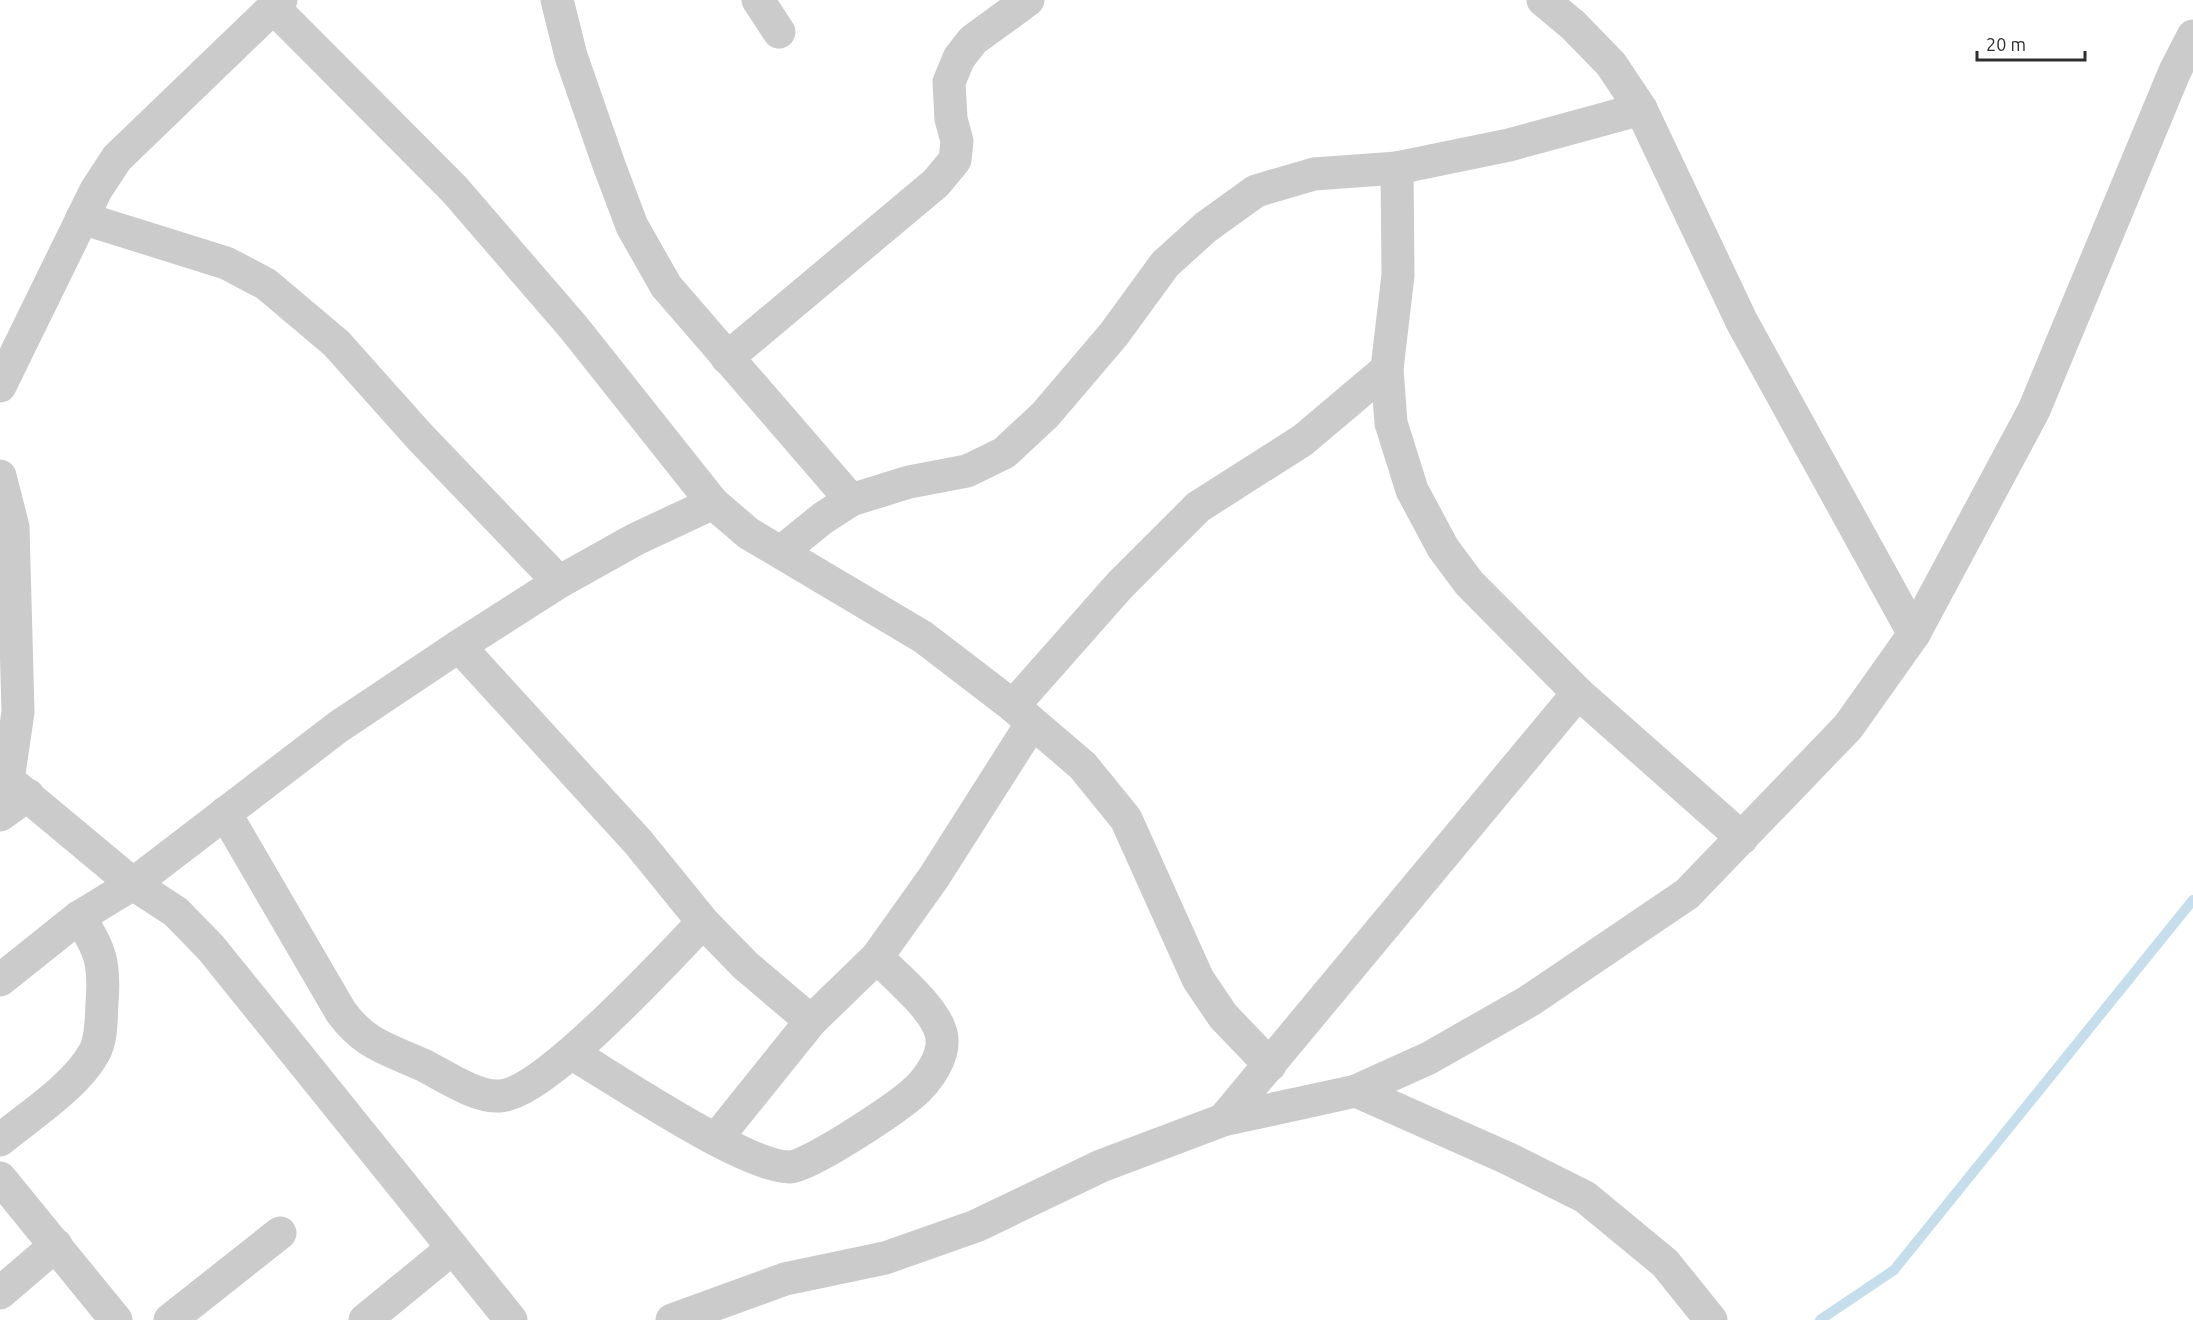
<svg xmlns="http://www.w3.org/2000/svg" width="2193" height="1320" viewBox="0 0 2193 1320" font-family="Ubuntu,sans-serif">
  <style>
    .lines { fill: none; stroke-linecap: round; stroke-linejoin: round }
    .stream { stroke: #c6deec; stroke-width: 10 }
    .minor { stroke: #cbcbcb; stroke-width: 33 }
  </style>
  <rect width="100%" height="100%" fill="#fff"/>
  <g class="lines">
    <path class="stream" d="M1820,1320L1894,1270L2193,900"/>
    <g class="minor">
      <path d="M557,0L571,56L609,165L632,226L666,286L851,500"/>
      <path d="M758,0L779,32"/>
      <path d="M1543,0L1573,25L1611,64L1641,109L1742,322L1914,634"/>
      <path d="M275,9L455,190L574,328L713,503L748,533L923,637L1013,706L1083,766L1126,819L1198,979L1223,1016L1270,1065"/>
      <path d="M1397,168L1398,275L1387,369L1391,423L1412,490L1443,548L1469,583L1578,693L1742,838"/>
      <path d="M82,218L226,263L266,284L336,343L420,437L559,582"/>
      <path d="M727,358L936,183L955,160L957,141L951,119L949,82L959,58L973,40L1028,0"/>
      <path d="M0,386L96,190L117,158L281,0"/>
      <path d="M0,476L13,527L18,712L8,780"/>
      <path d="M781,552L823,518L851,500L909,482L967,471L1004,453L1045,415L1114,334L1165,264L1206,227L1256,191L1314,174L1397,168L1509,145L1641,109"/>
      <path d="M459,646L638,842L703,922L746,966L811,1021"/>
      <path d="M1013,706L1120,585L1198,507L1303,440L1387,369"/>
      <path d="M0,779L8,780L133,884L176,912L211,948L511,1320"/>
      <path d="M225,813L341,1012C365,1045 388,1049 423,1065C445,1076 475,1097 499,1096C544,1095 668,958 703,922"/>
      <path d="M0,815L28,795"/>
      <path d="M0,980L79,917L133,884L338,727L459,646L559,582L636,539L713,503"/>
      <path d="M573,1054C615,1079 747,1168 790,1167C810,1166 893,1110 911,1095C927,1082 947,1055 941,1033C934,1007 896,977 877,957"/>
      <path d="M1356,1091L1507,1158L1585,1197L1665,1263L1711,1320"/>
      <path d="M1223,1120L1578,693"/>
      <path d="M716,1139L811,1021L877,957L934,877L1032,723"/>
      <path d="M0,1140C29,1116 76,1086 94,1053C102,1039 101,1019 102,1003C105,964 101,950 79,917"/>
      <path d="M0,1178L116,1320"/>
      <path d="M0,1293L56,1245"/>
      <path d="M170,1320L280,1233"/>
      <path d="M365,1320L453,1248"/>
      <path d="M672,1320L785,1279L885,1258L976,1226L1101,1166L1223,1120L1356,1091L1429,1058L1529,1001L1687,894L1848,727L1914,634L2034,410L2175,71L2193,36"/>
    </g>
  </g>
  <path d="M1977 51v9h108v-9" fill="none" stroke="#2e2e2e" stroke-width="3"/>
  <text x="1986" y="51" font-size="18" fill="#2e2e2e" stroke="#ffffff" stroke-width="4.5" paint-order="stroke">20 m</text>
</svg>
